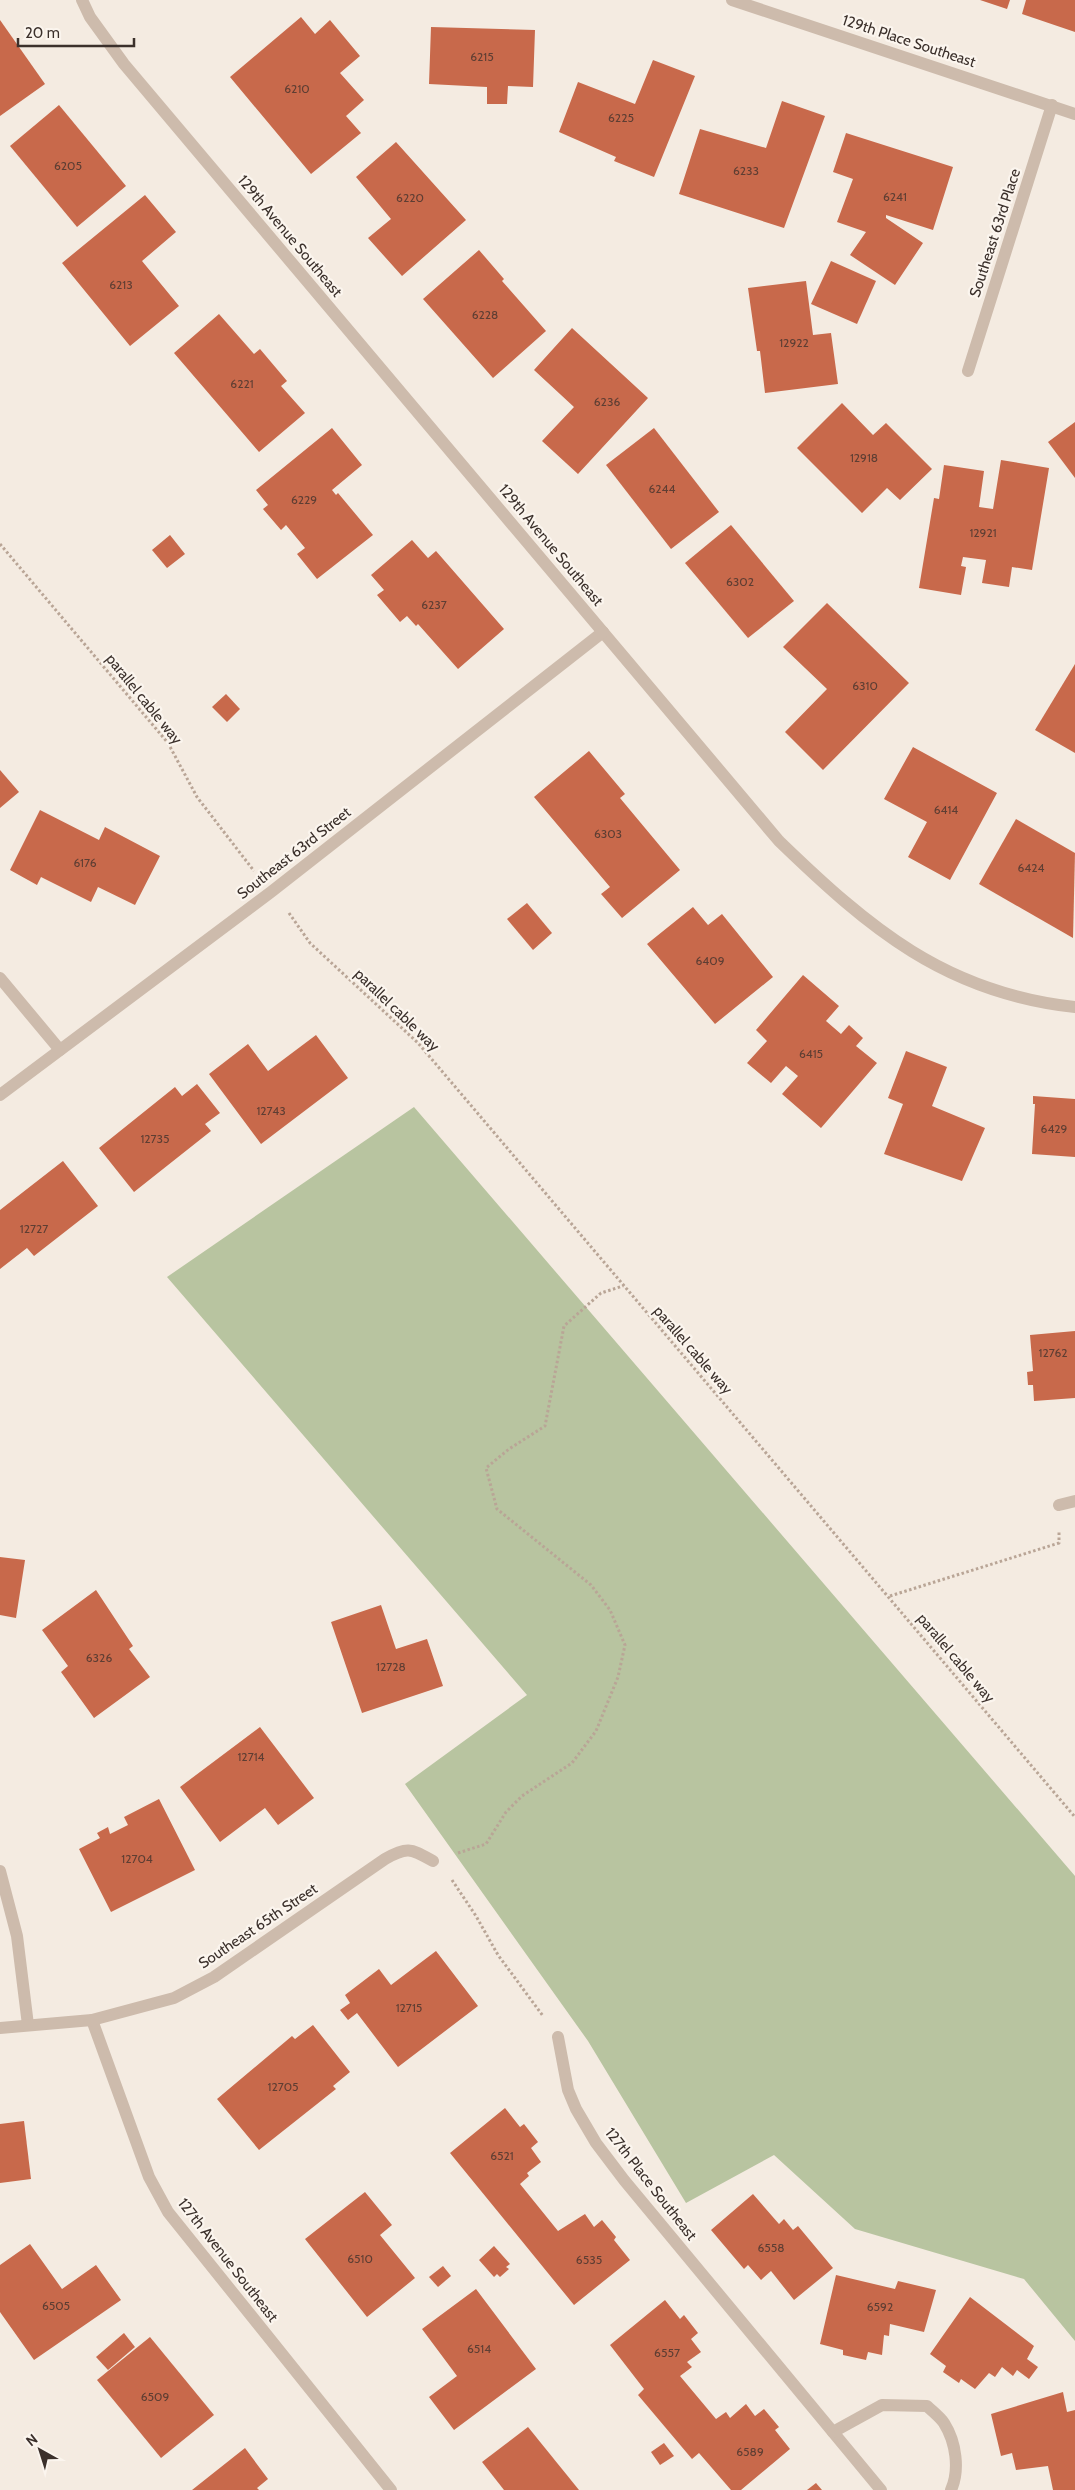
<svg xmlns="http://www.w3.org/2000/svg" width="1075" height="2490" viewBox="0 0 1075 2490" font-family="Cabin,sans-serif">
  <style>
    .green { fill: #b8c4a0 }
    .building { fill: #c8694b }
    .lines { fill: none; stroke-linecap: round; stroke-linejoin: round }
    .path { stroke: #b9a596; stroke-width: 3; stroke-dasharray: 2.5 2.5; stroke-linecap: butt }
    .minor { stroke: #cdbbac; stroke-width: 12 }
    .labels { text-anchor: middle; stroke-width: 4.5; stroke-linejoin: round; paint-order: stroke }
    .number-label { font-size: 12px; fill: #5e3e33 }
    .street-label { font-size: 15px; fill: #3b302b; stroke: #fbf5ee }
  </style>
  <rect width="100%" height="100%" fill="#f4ebe1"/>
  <path class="green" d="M414,1107L1075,1876V2341L1024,2279L855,2229L774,2155L686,2203L588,2041L405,1784L527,1695L167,1277Z"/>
  <g class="building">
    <path d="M980,0H1010L1007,9Z"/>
    <path d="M1026,0H1075V32L1022,14Z"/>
    <path d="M301,17L315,34L330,20L360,56L340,73L364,100L346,116L361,133L311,174L230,77Z"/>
    <path d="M0,20L45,84L0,116Z"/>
    <path d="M431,27L535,30L533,87L508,86L507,104H487V87L429,84Z"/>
    <path d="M653,60L695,76L654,177L614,161L616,157L559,132L578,82L635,104Z"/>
    <path d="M782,101L825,116L784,228L679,194L700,129L766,148Z"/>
    <path d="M59,105L126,186L77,227L10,146Z"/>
    <path d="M846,133L953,167L933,230L886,215V218L923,243L895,285L850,255L866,232L837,222L853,179L833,172Z"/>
    <path d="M396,142L466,220L402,276L368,238L391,219L356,177Z"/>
    <path d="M145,195L176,232L142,261L179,306L130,346L62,263Z"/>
    <path d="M479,250L504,279L502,281L546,331L493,378L423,299Z"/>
    <path d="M831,261L876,281L857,324L811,304Z"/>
    <path d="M806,281L813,335L831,333L838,384L765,393L760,351H757L748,288Z"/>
    <path d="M219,314L254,354L260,349L287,381L281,386L305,413L259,452L174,353Z"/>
    <path d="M572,328L648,398L578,474L542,441L574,407L534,370Z"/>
    <path d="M842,403L873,435L886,423L932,469L900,500L887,488L862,513L797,448Z"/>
    <path d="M1075,422V478L1048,442Z"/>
    <path d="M332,428L362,465L332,490L336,495L338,493L373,535L317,579L297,554L305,548L286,525L281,530L263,509L268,505L256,490Z"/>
    <path d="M654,428L719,512L671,549L606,465Z"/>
    <path d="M1001,460L1049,468L1032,570L1012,567L1009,587L982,583L986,560L963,557L961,566L966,567L961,595L919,588L934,498L939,499L944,465L984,471L979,507L993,509Z"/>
    <path d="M731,525L794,601L748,638L685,563Z"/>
    <path d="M170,535L185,554L167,568L152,550Z"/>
    <path d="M412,540L428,558L436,551L504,629L458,669L418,624L416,626L407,616L400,622L377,595L384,590L371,575Z"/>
    <path d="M827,603L909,683L823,770L785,732L827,689L783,647Z"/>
    <path d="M1075,664V753L1035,730Z"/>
    <path d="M226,694L240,709L227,722L212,707Z"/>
    <path d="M913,747L997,793L950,880L908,857L927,822L884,799Z"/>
    <path d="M589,751L625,794L620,798L680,870L622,918L601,894L610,887L534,797Z"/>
    <path d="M0,770L19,792L0,808Z"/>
    <path d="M40,810L99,840L105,827L160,856L135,905L98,887L91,902L41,877L37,885L10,870Z"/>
    <path d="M1016,819L1075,853L1073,938L979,884Z"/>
    <path d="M527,903L552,933L533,950L507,919Z"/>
    <path d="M693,907L708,925L722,914L773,977L715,1024L647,944Z"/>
    <path d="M803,975L839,1006L826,1021L841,1034L849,1025L863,1038L856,1046L877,1063L821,1128L782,1094L798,1076L786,1066L771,1083L747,1063L767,1041L756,1030Z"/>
    <path d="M316,1035L348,1078L261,1144L209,1074L248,1044L268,1071Z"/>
    <path d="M906,1051L947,1067L932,1106L985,1128L962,1181L884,1154L903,1104L888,1098Z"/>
    <path d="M197,1084L220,1113L205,1124L211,1131L134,1192L99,1148L175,1087L182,1096Z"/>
    <path d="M1033,1096L1075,1099V1157L1032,1154L1035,1104H1033Z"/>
    <path d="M63,1161L98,1206L34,1256L27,1248L0,1269V1210Z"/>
    <path d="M1075,1331V1398L1034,1401L1033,1385H1028L1027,1372L1033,1371L1030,1335Z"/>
    <path d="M0,1557L25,1560L16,1618L0,1615Z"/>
    <path d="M96,1590L133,1646L129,1649L150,1677L94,1718L61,1672L68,1666L42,1630Z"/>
    <path d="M381,1605L396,1649L427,1639L443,1686L362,1713L331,1622Z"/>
    <path d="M260,1727L314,1798L278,1825L265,1808L220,1842L180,1787Z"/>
    <path d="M159,1799L195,1870L111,1912L79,1849L100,1838L97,1833L108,1827L110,1834L128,1825L124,1817Z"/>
    <path d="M436,1951L478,2006L398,2067L357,2013L348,2020L340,2010L350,2003L345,1995L379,1969L391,1985Z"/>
    <path d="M313,2025L350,2072L333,2086L336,2089L259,2150L217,2099L292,2036L295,2039Z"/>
    <path d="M505,2108L520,2127L524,2124L538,2142L531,2148L541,2162L527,2173L529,2176L520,2184L558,2231L585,2214L594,2227L602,2220L616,2237L614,2240L630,2260L574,2305L450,2153Z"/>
    <path d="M24,2121L31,2179L0,2183V2124Z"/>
    <path d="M365,2192L392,2225L380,2235L415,2278L367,2317L305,2239Z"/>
    <path d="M753,2194L779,2224L784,2219L793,2230L798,2226L833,2268L794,2300L771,2271L761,2280L748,2265L744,2269L711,2230Z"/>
    <path d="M30,2244L62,2289L96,2265L121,2300L34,2360L0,2312V2265Z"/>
    <path d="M494,2246L510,2264L506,2267L509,2269L500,2277L497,2274L494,2277L479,2260Z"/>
    <path d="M443,2266L451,2276L438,2287L429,2277Z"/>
    <path d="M836,2275L895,2289L898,2281L936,2290L924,2332L890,2324L889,2336L884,2335L882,2355L868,2352L866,2360L843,2355V2350L820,2344Z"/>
    <path d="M476,2289L536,2369L454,2430L429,2397L457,2376L422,2329Z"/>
    <path d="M970,2297L1034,2346L1027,2359L1038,2367L1029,2379L1017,2370L1013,2376L1002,2367L995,2377L989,2373L975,2389L961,2379L959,2383L943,2372L946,2366L930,2354Z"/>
    <path d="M665,2300L680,2319L684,2315L698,2333L691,2339L701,2352L687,2362L692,2367L680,2376L716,2419L726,2412L730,2418L746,2404L755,2416L764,2409L779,2427L775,2430L790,2449L741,2490H731L699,2453L692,2459L638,2395L644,2389L610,2345Z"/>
    <path d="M124,2333L135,2347L108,2370L96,2357Z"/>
    <path d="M150,2337L214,2415L161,2458L97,2380Z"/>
    <path d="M1063,2392L1067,2412L1075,2410V2490H1053L1048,2466L1016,2470L1012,2453L1001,2456L991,2414Z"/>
    <path d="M528,2427L579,2490H504L482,2462Z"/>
    <path d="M664,2443L674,2456L660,2465L651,2452Z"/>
    <path d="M245,2448L268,2479L257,2488L259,2490H192Z"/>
    <path d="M816,2483L822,2490H807Z"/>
  </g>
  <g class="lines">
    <g class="path">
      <path d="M0,544L168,743L197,797L254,871"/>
      <path d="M289,913L310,943L418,1043L1075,1817"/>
      <path d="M890,1596L1059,1543V1532"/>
      <path d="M458,1853L486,1844L506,1812L522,1796L572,1763L596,1731L618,1677L625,1645L610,1610L591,1585L497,1509L486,1468L509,1449L545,1426L564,1326L601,1293L623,1286"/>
      <path d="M452,1880L476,1916L498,1955L543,2016"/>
    </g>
    <g class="minor">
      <path d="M82,0L90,17L124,64L779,841C869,928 945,993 1075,1007"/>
      <path d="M732,0L1075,114"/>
      <path d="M968,371L1052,105"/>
      <path d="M0,978L60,1050"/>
      <path d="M0,1095L271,892L603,632"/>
      <path d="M1059,1505L1075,1501"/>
      <path d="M0,1871L17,1936L28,2025"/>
      <path d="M92,2020L149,2177L168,2212L391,2490"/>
      <path d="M0,2028L92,2020L174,1998L214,1977L385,1859C408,1846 411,1849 433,1861"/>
      <path d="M558,2037L568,2090L576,2109L596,2143L624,2180L881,2490"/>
      <path d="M833,2432L882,2405L927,2406C932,2411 940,2417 944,2423C956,2442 960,2470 951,2490"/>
    </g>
  </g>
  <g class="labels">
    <g class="number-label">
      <text x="482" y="61">6215</text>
      <text x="297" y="93">6210</text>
      <text x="621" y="122">6225</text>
      <text x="68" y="170">6205</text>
      <text x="746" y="175">6233</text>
      <text x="895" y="201">6241</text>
      <text x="410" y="202">6220</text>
      <text x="121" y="289">6213</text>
      <text x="485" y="319">6228</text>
      <text x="794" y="347">12922</text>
      <text x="242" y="388">6221</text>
      <text x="607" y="406">6236</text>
      <text x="864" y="462">12918</text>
      <text x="662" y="493">6244</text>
      <text x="304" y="504">6229</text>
      <text x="983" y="537">12921</text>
      <text x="740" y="586">6302</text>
      <text x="434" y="609">6237</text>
      <text x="865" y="690">6310</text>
      <text x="946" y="814">6414</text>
      <text x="608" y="838">6303</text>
      <text x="85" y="867">6176</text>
      <text x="1031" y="872">6424</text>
      <text x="710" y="965">6409</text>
      <text x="811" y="1058">6415</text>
      <text x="271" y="1115">12743</text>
      <text x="1054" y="1133">6429</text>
      <text x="155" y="1143">12735</text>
      <text x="34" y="1233">12727</text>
      <text x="1053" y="1357">12762</text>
      <text x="99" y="1662">6326</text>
      <text x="391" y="1671">12728</text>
      <text x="251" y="1761">12714</text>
      <text x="137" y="1863">12704</text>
      <text x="409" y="2012">12715</text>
      <text x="283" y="2091">12705</text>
      <text x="502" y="2160">6521</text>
      <text x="771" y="2252">6558</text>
      <text x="360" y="2263">6510</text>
      <text x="589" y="2264">6535</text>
      <text x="56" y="2310">6505</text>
      <text x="880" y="2311">6592</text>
      <text x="479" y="2353">6514</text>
      <text x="667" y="2357">6557</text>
      <text x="155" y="2401">6509</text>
      <text x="750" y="2456">6589</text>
    </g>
    <g class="street-label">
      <text transform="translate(909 41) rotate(18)" y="5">129th Place Southeast</text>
      <text transform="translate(995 233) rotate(-72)" y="5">Southeast 63rd Place</text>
      <text transform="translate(290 236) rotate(50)" y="5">129th Avenue Southeast</text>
      <text transform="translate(551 545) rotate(50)" y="5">129th Avenue Southeast</text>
      <text transform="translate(144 699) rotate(51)" y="5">parallel cable way</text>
      <text transform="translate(294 853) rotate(-38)" y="5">Southeast 63rd Street</text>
      <text transform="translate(397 1010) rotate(44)" y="5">parallel cable way</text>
      <text transform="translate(693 1350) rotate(49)" y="5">parallel cable way</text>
      <text transform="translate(956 1658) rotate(50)" y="5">parallel cable way</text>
      <text transform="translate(258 1926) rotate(-34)" y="5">Southeast 65th Street</text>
      <text transform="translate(651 2184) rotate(52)" y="5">127th Place Southeast</text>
      <text transform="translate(228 2260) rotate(52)" y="5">127th Avenue Southeast</text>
    </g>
  </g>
  <g transform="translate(40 2450) rotate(321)" stroke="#fbf5ee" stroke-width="4" paint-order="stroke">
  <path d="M0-4L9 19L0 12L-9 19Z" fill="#3b302b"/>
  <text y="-8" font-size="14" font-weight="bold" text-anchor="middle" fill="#3b302b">N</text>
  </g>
  <path d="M18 38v8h116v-8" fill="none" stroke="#3b302b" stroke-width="2.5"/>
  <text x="25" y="38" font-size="15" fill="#3b302b" stroke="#fbf5ee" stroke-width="4" paint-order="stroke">20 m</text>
</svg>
